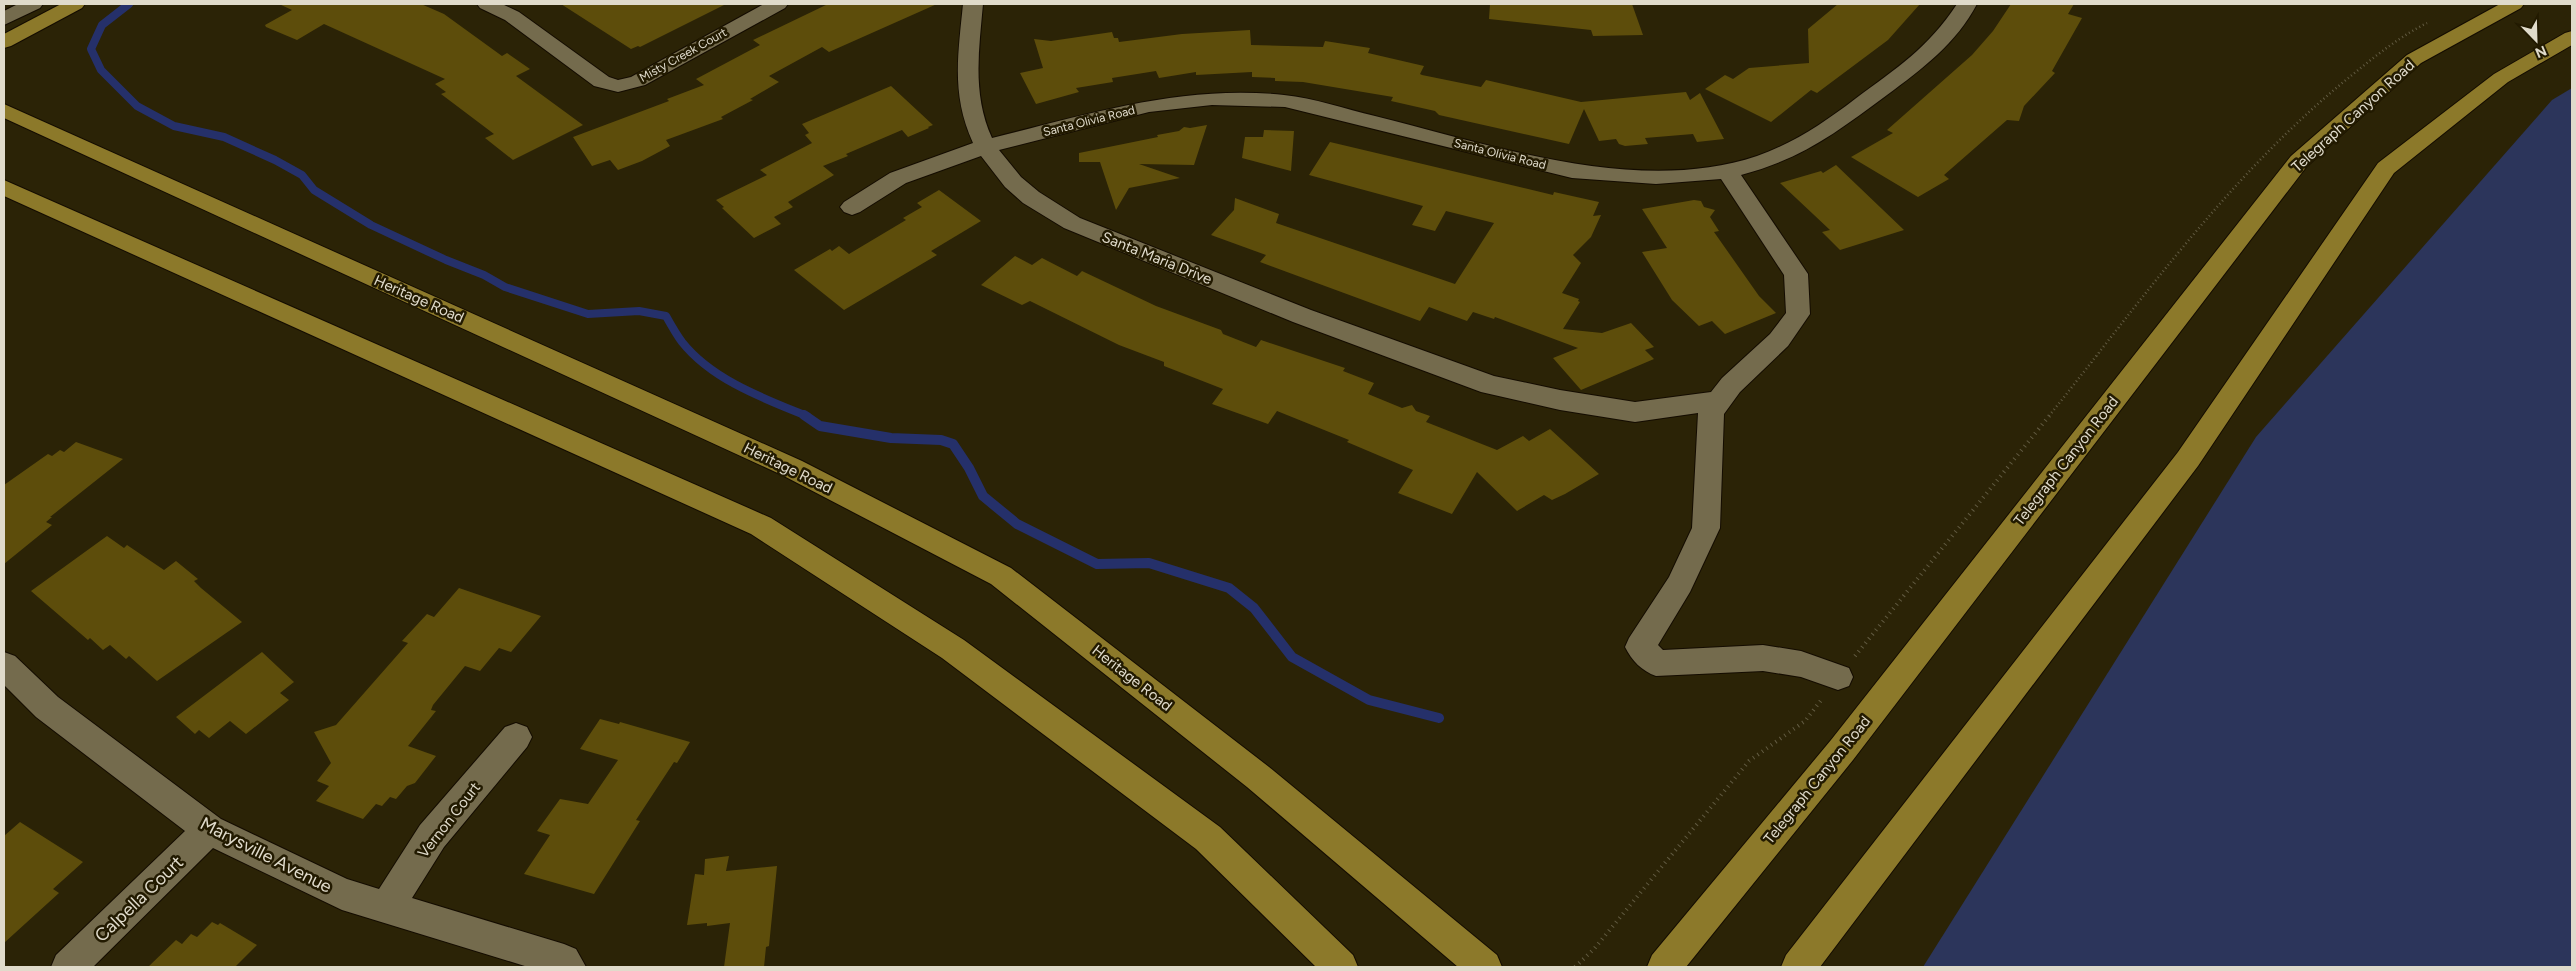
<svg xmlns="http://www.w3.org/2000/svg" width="2576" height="971" viewBox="0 0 2576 971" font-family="Figtree,sans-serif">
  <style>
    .green { fill: #2c355b }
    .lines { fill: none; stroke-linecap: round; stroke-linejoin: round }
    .stream-far1 { stroke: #25306a; stroke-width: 8 }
    .stream { stroke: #25306a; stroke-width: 10 }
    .building { fill: #5d4d0b }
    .minor-casing { stroke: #140c00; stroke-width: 2 }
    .major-casing { stroke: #140c00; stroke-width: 2 }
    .path-far1 { stroke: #625b42; stroke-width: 2.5; stroke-dasharray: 1 3; stroke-linecap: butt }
    .path { stroke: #625b42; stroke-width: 4; stroke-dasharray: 1 4.5; stroke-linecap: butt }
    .minor { fill: #746b4d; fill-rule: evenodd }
    .major { fill: #8c792a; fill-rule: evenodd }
    .labels { text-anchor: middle; stroke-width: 5; stroke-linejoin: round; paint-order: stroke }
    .far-street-label { font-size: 12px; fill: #e0dbcb; stroke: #221a00 }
    .street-label { font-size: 15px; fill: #e0dbcb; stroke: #221a00 }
    .near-street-label { font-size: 18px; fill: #e0dbcb; stroke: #221a00 }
  </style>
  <rect width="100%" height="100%" fill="#2b2306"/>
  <path class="green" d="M2572,88V967H1923L2256,437L2552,100Z"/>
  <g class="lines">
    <path class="stream-far1" d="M129,4L102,25L91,49L101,70L137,106L174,126L224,137L275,160L302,175L314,190L371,225L446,260L484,275L505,287L588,314L639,311L666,316C671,325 676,334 682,342C712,380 765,399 807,416"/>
    <path class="stream" d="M804,415L820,426L891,438L941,440L953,444L969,468L983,496L1017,524L1097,564L1149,563L1229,588L1254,608L1292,657L1369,700L1439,718"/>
  </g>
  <g class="building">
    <path d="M279,4H421L444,14L502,56L507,53L530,69L516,76L583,125L513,160L485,138L494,134L441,94L446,92L435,84L445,79L324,24L297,40L266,27L265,25L292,10Z"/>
    <path d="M561,4H726L640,47L638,46L631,49Z"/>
    <path d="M828,4H937L829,52L822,47L769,76L779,82L750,99L753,100L721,117L723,119L666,140L670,146L642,161L618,170L610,160L592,166L573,137L669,101L667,99L704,85L696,79L760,45L753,40Z"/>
    <path d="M1490,4H1632L1643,35L1593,36L1591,30L1489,19Z"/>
    <path d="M1838,4H1920L1888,40L1817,93L1811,90L1771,122L1705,89L1725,75L1733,79L1749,68L1809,63L1808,29Z"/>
    <path d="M2011,4H2074L2068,14L2082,18L2052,71L2055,73L2024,106L2019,121L2007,120L1944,175L1949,179L1918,197L1851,157L1893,133L1887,130L1972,55L1993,31Z"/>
    <path d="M1250,30L1251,45L1323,47L1325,41L1370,48L1368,53L1424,66L1420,74L1422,75L1481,87L1486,80L1581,102L1686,92L1690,100L1700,93L1724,139L1697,142L1693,134L1645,138L1648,144L1625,146L1619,144L1616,139L1599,141L1584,109L1569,144L1439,115L1435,111L1391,101L1393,97L1303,82L1275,81V78L1252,77V72L1196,75V72L1159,78L1156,71L1112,78L1113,82L1076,88L1079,92L1036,104L1020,73L1043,68L1034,39L1051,41L1112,32L1114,38H1118L1119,42L1182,34Z"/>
    <path d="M891,86L933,125L928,127L929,128L908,137L902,130L846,154L848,156L823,166L834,175L788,202L793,207L774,217L781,224L754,238L722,208L724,207L716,200L767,175L760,170L812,143L805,135L809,133L802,124Z"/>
    <path d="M1207,125L1194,165L1139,164L1180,178L1129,188L1116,210L1100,162H1079V153L1158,137L1157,135L1179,131L1184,127L1190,128Z"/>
    <path d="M1264,130L1294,131L1291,171L1242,158L1245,137H1263Z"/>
    <path d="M1330,142L1553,195L1554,192L1599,202L1593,216L1601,215L1591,237L1573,255L1581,263L1562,293L1579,299L1578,301L1580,302L1563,329L1602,333L1631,323L1654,347L1645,350L1654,359L1581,390L1553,358L1578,348L1495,317L1494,319L1473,312L1467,321L1429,307L1420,321L1260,262L1266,255L1211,235L1234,210L1235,198L1279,214L1276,223L1455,284L1494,223L1446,211L1435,231L1412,225L1423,206L1309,175Z"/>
    <path d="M1836,165L1904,230L1840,250L1822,232L1830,230L1780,183L1821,171L1823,173Z"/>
    <path d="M939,190L981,221L931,251L937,255L844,310L794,270L830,249L832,251L839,246L849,254L906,220L903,218L922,207L917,203Z"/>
    <path d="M1694,200L1701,201L1704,207L1715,210L1710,217L1719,231L1714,232L1759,296L1776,313L1725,334L1712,321L1699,326L1672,300L1642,252L1667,248L1642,209Z"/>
    <path d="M1015,256L1032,265L1042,258L1077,276L1082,271L1156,306L1221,330L1223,334L1256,347L1261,340L1345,368L1343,371L1374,383L1368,394L1402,408L1412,405L1416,411L1430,416L1426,422L1497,450L1523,436L1529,441L1550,429L1599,474L1565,494L1552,500L1544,495L1517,511L1477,472L1452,514L1398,493L1413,470L1347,442L1349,440L1277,411L1268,424L1212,404L1223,389L1164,366V362L1119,345L1030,301L1022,305L981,285Z"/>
    <path d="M76,442L123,459L50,517H52L46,522L52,525L4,564V485L48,454L52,456L60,450L64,452Z"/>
    <path d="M107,536L124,548L127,545L164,570L176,561L198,579L194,581L201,588L242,622L157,681L129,656L126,659L110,645L103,650L90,638L88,640L31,591Z"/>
    <path d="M459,588L541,616L511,652L499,648L480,671L465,666L433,705L431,710L436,711L408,746L436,756L415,783L407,786L396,799L390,797L382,806L376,804L363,819L316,801L329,786L317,781L331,763L314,732L336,725L408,643L402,641L427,614L434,617Z"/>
    <path d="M262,652L294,682L280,693L289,700L246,734L230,721L209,738L199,730L195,734L176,717Z"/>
    <path d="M600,719L619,724L620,722L690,742L677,763L674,762L636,820L640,821L594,894L524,874L550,835L537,831L560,799L588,804L618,760L580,749Z"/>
    <path d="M20,822L83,862L53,889L59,893L4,943V836Z"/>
    <path d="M729,856L726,871L777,866L769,946L766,947L764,967H724L730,923L707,926V923L687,925L695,874L704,875L705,859Z"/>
    <path d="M212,922L218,925L220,923L257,945L235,967H148L176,940L182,944L191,934L197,937Z"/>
  </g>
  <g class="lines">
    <g class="minor-casing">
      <g id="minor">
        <path d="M18,4H43L40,8L4,25V11Z"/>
        <path d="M477,4H502L519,12L609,77L618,80L631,77L764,4H788L785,8L645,85L618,92L594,86L505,20L480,8Z"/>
        <path d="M963,4H983C979,50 972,94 992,138C1088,114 1184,84 1284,95C1314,98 1345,109 1375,116C1492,145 1638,196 1757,156C1794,143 1825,122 1855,99C1897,68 1928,48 1957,4H1977C1956,44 1922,69 1887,95C1837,132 1802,159 1741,175L1808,274L1810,314L1788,346L1740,392L1724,414L1720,528L1690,592L1658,645L1663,650L1763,645L1801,651L1849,668L1853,677L1849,686L1838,690L1801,677L1763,671L1656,676C1642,671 1632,661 1625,647L1629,638L1669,577L1692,528L1698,413L1635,422L1560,410L1481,392L1293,322L1064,228L1023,203L1005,187L981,156L906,183L860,212L852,215L844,212L840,207L844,202L890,173L973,143C951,95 958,55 963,4ZM1212,105L1285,107L1572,178L1656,184L1721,179L1784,275L1786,313L1770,334L1722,378L1711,392L1635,402L1560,390L1494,376L1311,310L1080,218L1039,192L1021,177L999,150L1149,112Z"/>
        <path d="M4,652L15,656L58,697L221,819L347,879L379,889L420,825L505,727L516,723L527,727L532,737L527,747L444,847L412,898L564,944L576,949L586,967H528L342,910L213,848L93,967H51L56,955L185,831L36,717L4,685Z"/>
      </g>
    </g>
    <g class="major-casing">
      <g id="major">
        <path d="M61,4H85L82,8L11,46L4,48V34Z"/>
        <path d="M2500,4H2524L2521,8L2421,63L2307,166L1853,760L1686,967H1647L1652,955L1831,740L2291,156L2407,55Z"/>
        <path d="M2572,31V45L2508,82L2394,173L2198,466L1820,967H1781L1786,955L2178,452L2378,163L2494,74L2565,33Z"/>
        <path d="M4,104L802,461L1011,568L1269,767L1497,955L1502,967H1458L1247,787L991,584L782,475L4,118Z"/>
        <path d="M4,180L771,518L964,640L1220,827L1353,955L1358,967H1316L1196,849L942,658L751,534L4,196Z"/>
      </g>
    </g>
    <path class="path-far1" d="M2049,416C2140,302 2228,178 2341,84C2368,62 2395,39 2427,23"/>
    <g class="path">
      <path d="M1855,656L2050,415"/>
      <path d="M1575,967L1594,949L1749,761L1805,721L1822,699"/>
    </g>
    <use href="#minor" class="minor"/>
    <use href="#major" class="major"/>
  </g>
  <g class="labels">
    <g class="far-street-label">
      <text transform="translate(683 55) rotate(-29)" y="4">Misty Creek Court</text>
      <text transform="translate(1089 121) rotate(-14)" y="4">Santa Olivia Road</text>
      <text transform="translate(1500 154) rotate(14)" y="4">Santa Olivia Road</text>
    </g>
    <g class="street-label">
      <text transform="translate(2353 116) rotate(-42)" y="5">Telegraph Canyon Road</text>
      <text transform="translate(1157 258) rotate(22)" y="5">Santa Maria Drive</text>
      <text transform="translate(419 299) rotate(24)" y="5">Heritage Road</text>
      <text transform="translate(2066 461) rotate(-52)" y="5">Telegraph Canyon Road</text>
      <text transform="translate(788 468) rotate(26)" y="5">Heritage Road</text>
      <text transform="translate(1132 678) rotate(38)" y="5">Heritage Road</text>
      <text transform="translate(1817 780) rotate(-51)" y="5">Telegraph Canyon Road</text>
      <text transform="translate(449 820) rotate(-52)" y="5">Vernon Court</text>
    </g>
    <g class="near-street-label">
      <text transform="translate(266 855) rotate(27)" y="6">Marysville Avenue</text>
      <text transform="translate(139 899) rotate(-44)" y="6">Calpella Court</text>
    </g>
  </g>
  <rect width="2576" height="971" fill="none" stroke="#e0dbcb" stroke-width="10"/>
  <g transform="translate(2536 40) rotate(157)" stroke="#221a00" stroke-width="4" paint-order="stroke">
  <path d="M0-4L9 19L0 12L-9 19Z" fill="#e0dbcb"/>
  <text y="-8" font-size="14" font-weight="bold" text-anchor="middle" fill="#e0dbcb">N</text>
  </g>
</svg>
